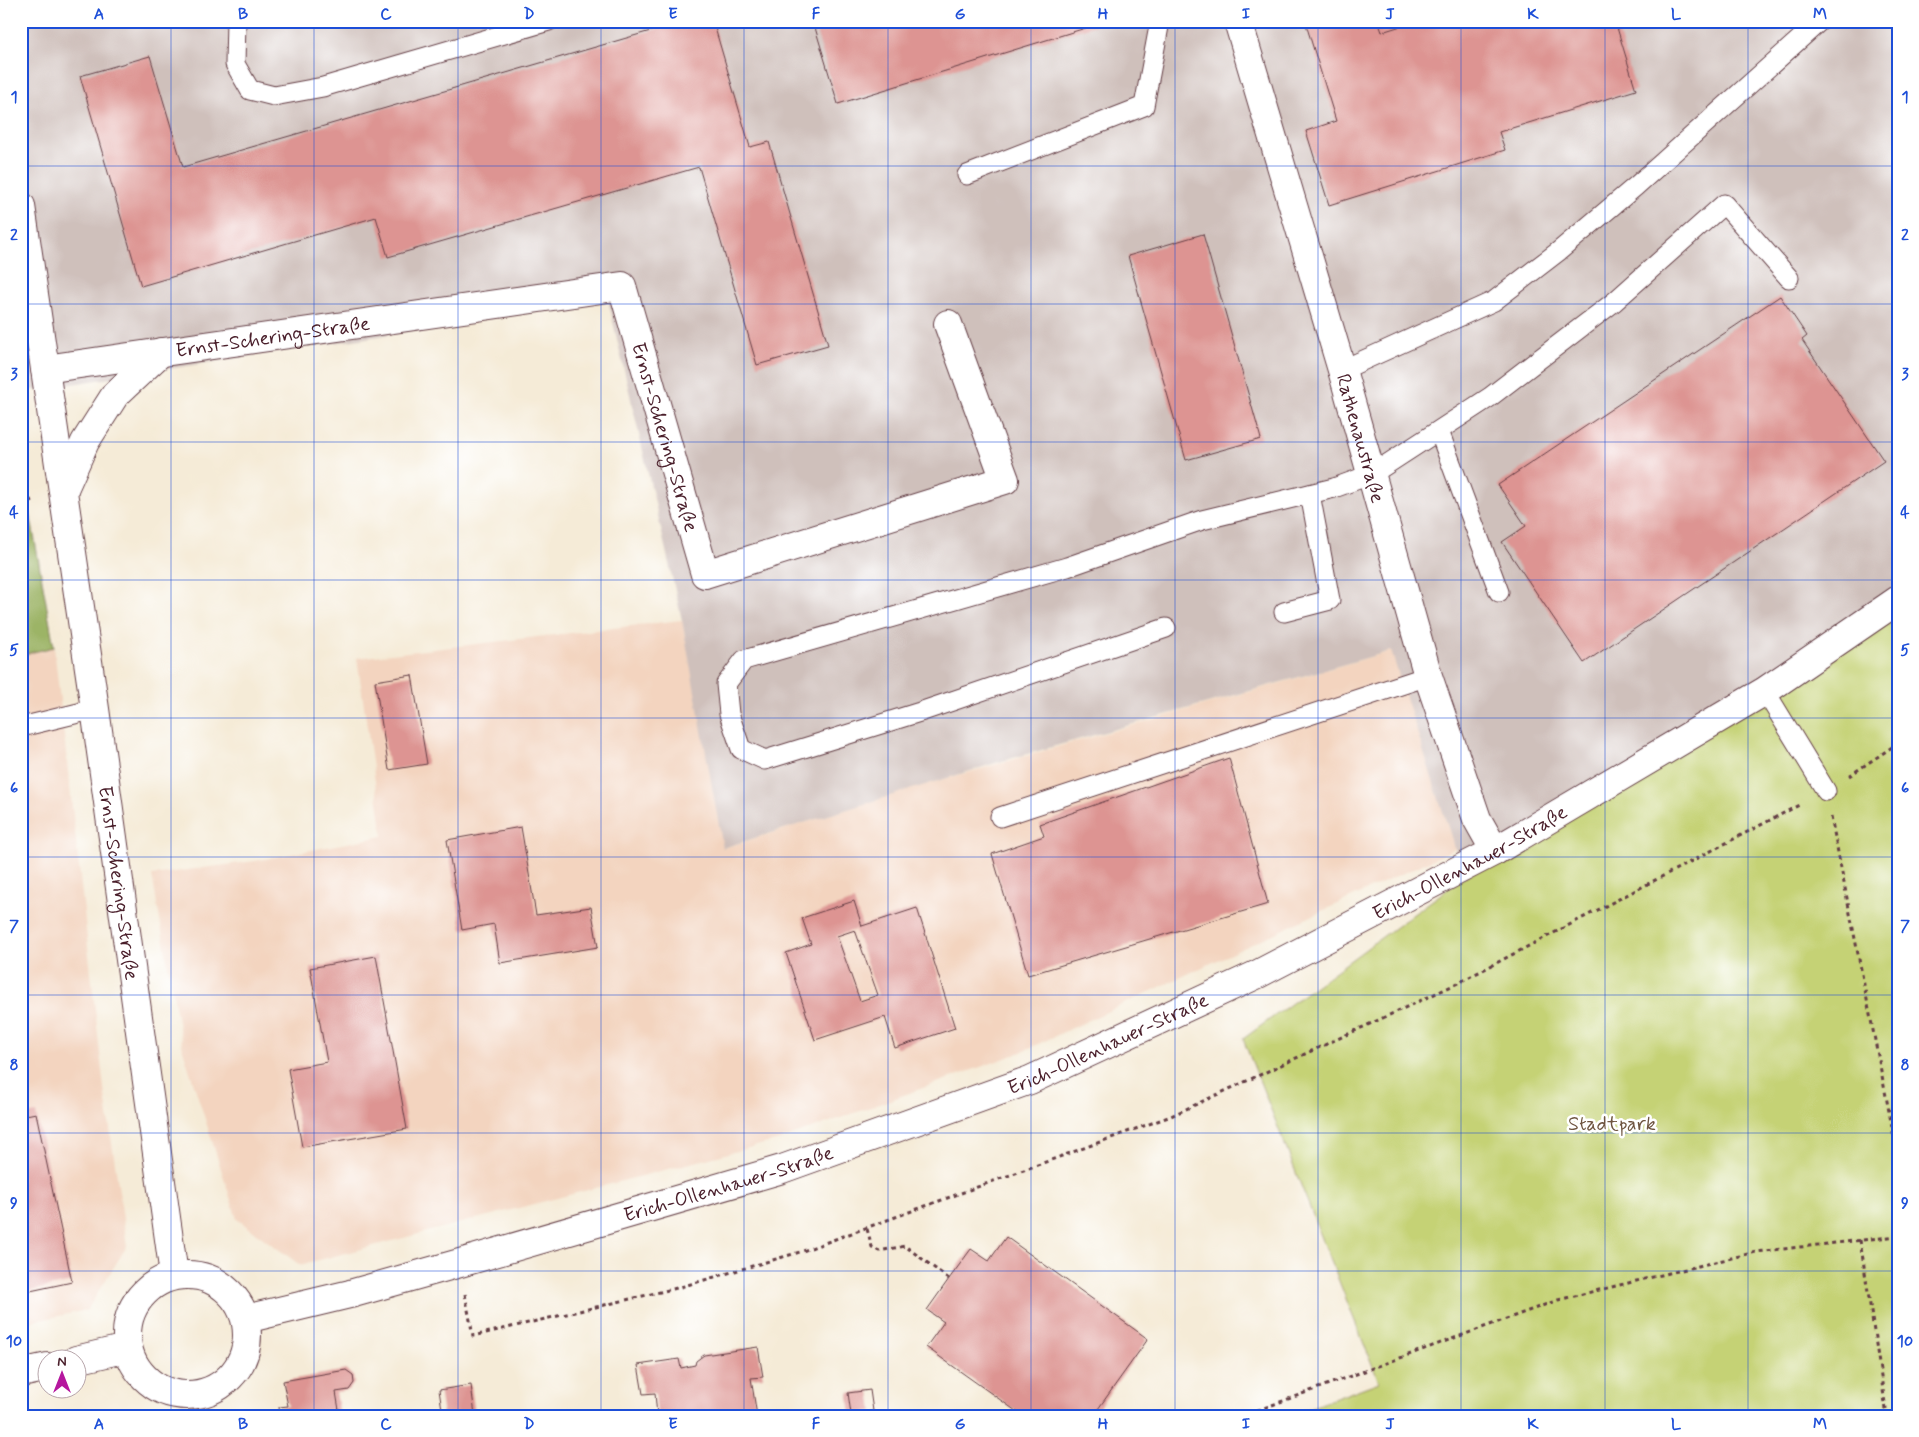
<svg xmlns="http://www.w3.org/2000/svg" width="1919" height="1437" viewBox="0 0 1919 1437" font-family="Mynerve,sans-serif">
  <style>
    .built { fill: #f3d4bf }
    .industrial { fill: #cfc0bb }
    .green { fill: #c5d274; stroke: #887850 }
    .forest { fill: #9cb466; stroke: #736a48 }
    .building { fill: #dd9492; fill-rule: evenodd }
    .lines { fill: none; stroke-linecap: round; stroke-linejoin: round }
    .service-casing { stroke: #643e45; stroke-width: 21 }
    .minor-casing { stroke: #643e45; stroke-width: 30 }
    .tertiary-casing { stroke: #643e45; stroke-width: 30 }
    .path { stroke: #643e45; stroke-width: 3; stroke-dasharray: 4 4; stroke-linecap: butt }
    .service { stroke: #fff; stroke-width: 19 }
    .minor { stroke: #fff; stroke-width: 28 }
    .tertiary { stroke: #fff; stroke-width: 28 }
    .grid { fill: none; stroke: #1d4ed8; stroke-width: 1; stroke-opacity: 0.55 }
    .labels { text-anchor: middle; stroke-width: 5; stroke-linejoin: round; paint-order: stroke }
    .street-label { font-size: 20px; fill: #4a1f2b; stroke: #fff }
    .park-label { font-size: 20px; fill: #6f5541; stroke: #fff }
    .neatline { fill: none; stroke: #1d4ed8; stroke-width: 2 }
    .grid-label { font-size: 16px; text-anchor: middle; font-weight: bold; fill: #1d4ed8 }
  </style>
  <rect width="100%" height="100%" fill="#fff"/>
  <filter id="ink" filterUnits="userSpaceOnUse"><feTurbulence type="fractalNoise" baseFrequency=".02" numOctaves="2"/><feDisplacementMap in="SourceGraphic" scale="10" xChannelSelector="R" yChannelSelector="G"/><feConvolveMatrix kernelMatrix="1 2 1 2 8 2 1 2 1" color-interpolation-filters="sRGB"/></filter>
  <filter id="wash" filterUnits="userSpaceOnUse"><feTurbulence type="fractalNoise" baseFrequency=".0096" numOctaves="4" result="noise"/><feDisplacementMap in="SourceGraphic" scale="20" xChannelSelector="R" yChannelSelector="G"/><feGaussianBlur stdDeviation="1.12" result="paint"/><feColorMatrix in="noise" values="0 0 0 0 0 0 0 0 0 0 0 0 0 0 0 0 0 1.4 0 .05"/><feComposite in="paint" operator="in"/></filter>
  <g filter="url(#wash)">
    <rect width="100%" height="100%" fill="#f5ebd7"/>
    <g class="built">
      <path d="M682,620L724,848L924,785L1392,651L1455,849L1019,1053L783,1139L300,1265L237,1219L183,1050L152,875L255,861L383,836L357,658Z"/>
      <path d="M54,647L104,1088L127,1246L87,1310L21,1324V655Z"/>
    </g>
    <g class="industrial">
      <path d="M21,21H1898V607L1464,877L1391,651L999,762L723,848L682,620L608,300L21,392Z"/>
      <path d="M21,429L30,513L21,516Z"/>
    </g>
    <path class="green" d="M1898,607V1416H1288L1379,1382L1243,1039L1464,877Z"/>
    <path class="forest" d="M30,513L54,647L21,655V516Z"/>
    <g id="blocks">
      <g class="building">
        <path d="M685,21H713L750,147L769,142L828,345L757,365L699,167L388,257L376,217L141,286L80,76L150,56L183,167Z"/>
        <path d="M813,21H1105V22L838,104Z"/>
        <path d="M1305,21H1378L1382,32L1417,21H1615L1636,90L1499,132L1505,150L1329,205L1306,131L1336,121Z"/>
        <path d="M1203,234L1261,439L1186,460L1128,256Z"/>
        <path d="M1780,296L1807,336L1802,340L1884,461L1584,663L1502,542L1526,526L1498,485Z"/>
        <path d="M412,675L427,764L389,770L375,681Z"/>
        <path d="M1229,758L1268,904L1028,975L992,854L1044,836L1040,824Z"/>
        <path d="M521,827L536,915L591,907L598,947L500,963L494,924L462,930L447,840Z"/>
        <path d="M854,901L862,926L917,908L955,1028L895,1048L885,1017L815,1040L786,953L811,944L802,918ZM855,930L878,995L860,1001L837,936Z"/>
        <path d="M376,956L407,1129L302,1147L288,1069L327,1062L310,968Z"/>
        <path d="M36,1113L72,1282L21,1293V1116Z"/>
        <path d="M1006,1237L1148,1339L1093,1416H1023L926,1347L944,1322L927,1310L949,1279L971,1249L989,1261Z"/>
        <path d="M758,1347L763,1377L751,1378L757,1416H657L655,1393L643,1394L638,1365L679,1359L681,1368L695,1365L696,1361L704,1355Z"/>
        <path d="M346,1370L353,1375L354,1383L349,1390L336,1392L340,1416H280L279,1407L288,1406L283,1381Z"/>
        <path d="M471,1385L475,1415L443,1416L439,1390Z"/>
        <path d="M870,1390L873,1411L851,1414L848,1393Z"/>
      </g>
    </g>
  </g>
  <g filter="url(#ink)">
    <use href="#blocks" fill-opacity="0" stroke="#643e45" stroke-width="1"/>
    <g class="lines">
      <g class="service-casing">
        <g id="service">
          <path d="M236,21L235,64L250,90L274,96L323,87L549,21"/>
          <path d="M967,175L1144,106L1160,21"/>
          <path d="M1342,370L1494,301L1559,251L1636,186L1820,21"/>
          <path d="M1439,431L1499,592"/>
          <path d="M1284,612L1330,600L1310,494"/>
          <path d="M1166,628L920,712L765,760L741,749L729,714L726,684L744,660L1067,567L1202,520L1334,488L1372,474L1490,397L1614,302L1724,204L1789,278"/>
          <path d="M1765,691L1826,791"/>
          <path d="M21,727L95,709"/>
          <path d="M1000,817L1428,676"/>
        </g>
      </g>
      <g class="minor-casing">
        <g id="minor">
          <path id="s1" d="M1238,21L1342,370L1428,676L1477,819L1495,851"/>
          <path id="s2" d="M21,206L95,709L174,1275"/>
          <path id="s3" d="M45,369L622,286L705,574L1005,480L948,324"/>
          <path d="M64,489L85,442L115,395L161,352"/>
        </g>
      </g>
      <g class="tertiary-casing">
        <g id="tertiary">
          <circle cx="187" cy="1335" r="60"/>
          <path id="s4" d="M246,1319L350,1294L460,1263L782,1169L1030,1080L1258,974L1495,851L1765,691L1898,600"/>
          <path d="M76,1360L127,1348"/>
          <path d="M21,1373L48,1367"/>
        </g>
      </g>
      <g class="path">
        <path d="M21,504L32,500"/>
        <path d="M1849,776L1898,743"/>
        <path d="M1831,817L1898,1157"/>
        <path d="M867,1229L872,1247L879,1251L905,1246L949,1279"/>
        <path d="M1860,1240L1887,1416"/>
        <path d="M465,1294L473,1336L677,1288L800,1252L1171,1116L1454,985L1801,804"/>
        <path d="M1242,1416L1558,1300L1756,1252L1898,1236"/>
      </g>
      <use href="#service" class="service"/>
      <use href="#minor" class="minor"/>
      <use href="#tertiary" class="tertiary"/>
    </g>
  </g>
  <path class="grid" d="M171,21V1416M314,21V1416M458,21V1416M601,21V1416M744,21V1416M888,21V1416M1031,21V1416M1175,21V1416M1318,21V1416M1461,21V1416M1605,21V1416M1748,21V1416M21,166H1898M21,304H1898M21,442H1898M21,580H1898M21,718H1898M21,857H1898M21,995H1898M21,1133H1898M21,1271H1898"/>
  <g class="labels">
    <g class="street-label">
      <text dy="7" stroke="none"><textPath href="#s3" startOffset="230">Ernst-Schering-Straße</textPath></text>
      <text dy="7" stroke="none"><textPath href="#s3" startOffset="740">Ernst-Schering-Straße</textPath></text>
      <text dy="7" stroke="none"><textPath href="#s1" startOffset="435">Rathenaustraße</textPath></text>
      <text dy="7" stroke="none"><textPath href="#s4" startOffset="1311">Erich-Ollenhauer-Straße</textPath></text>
      <text dy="7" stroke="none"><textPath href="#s2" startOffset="684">Ernst-Schering-Straße</textPath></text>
      <text dy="7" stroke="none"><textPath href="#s4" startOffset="906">Erich-Ollenhauer-Straße</textPath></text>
      <text dy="7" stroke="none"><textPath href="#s4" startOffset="501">Erich-Ollenhauer-Straße</textPath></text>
    </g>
    <g class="park-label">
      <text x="1612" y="1130">Stadtpark</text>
    </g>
  </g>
  <rect width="1919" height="1437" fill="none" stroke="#fff" stroke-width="55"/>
  <g transform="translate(62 1374)"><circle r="24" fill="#ffffff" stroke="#b7a5aa"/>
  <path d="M0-4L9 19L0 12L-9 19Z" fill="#b5179e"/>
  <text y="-8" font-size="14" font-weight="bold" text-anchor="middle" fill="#4a1f2b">N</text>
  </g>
  <rect x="28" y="28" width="1864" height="1382" class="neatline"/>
  <g class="grid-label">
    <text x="99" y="19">A</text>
    <text x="243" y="19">B</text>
    <text x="386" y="19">C</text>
    <text x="529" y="19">D</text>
    <text x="673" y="19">E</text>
    <text x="816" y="19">F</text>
    <text x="960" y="19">G</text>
    <text x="1103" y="19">H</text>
    <text x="1246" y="19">I</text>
    <text x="1390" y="19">J</text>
    <text x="1533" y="19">K</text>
    <text x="1676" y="19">L</text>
    <text x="1820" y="19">M</text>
    <text x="14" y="102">1</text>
    <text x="1905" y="102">1</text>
    <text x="14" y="240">2</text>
    <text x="1905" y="240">2</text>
    <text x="14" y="379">3</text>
    <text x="1905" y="379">3</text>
    <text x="14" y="517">4</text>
    <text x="1905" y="517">4</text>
    <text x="14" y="655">5</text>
    <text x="1905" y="655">5</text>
    <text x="14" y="793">6</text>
    <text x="1905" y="793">6</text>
    <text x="14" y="931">7</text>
    <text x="1905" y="931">7</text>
    <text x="14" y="1070">8</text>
    <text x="1905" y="1070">8</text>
    <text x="14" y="1208">9</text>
    <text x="1905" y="1208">9</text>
    <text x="14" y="1346">10</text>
    <text x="1905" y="1346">10</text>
    <text x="99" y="1429">A</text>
    <text x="243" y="1429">B</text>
    <text x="386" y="1429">C</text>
    <text x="529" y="1429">D</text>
    <text x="673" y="1429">E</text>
    <text x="816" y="1429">F</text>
    <text x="960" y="1429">G</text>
    <text x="1103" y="1429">H</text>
    <text x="1246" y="1429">I</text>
    <text x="1390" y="1429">J</text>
    <text x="1533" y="1429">K</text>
    <text x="1676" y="1429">L</text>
    <text x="1820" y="1429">M</text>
  </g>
</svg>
